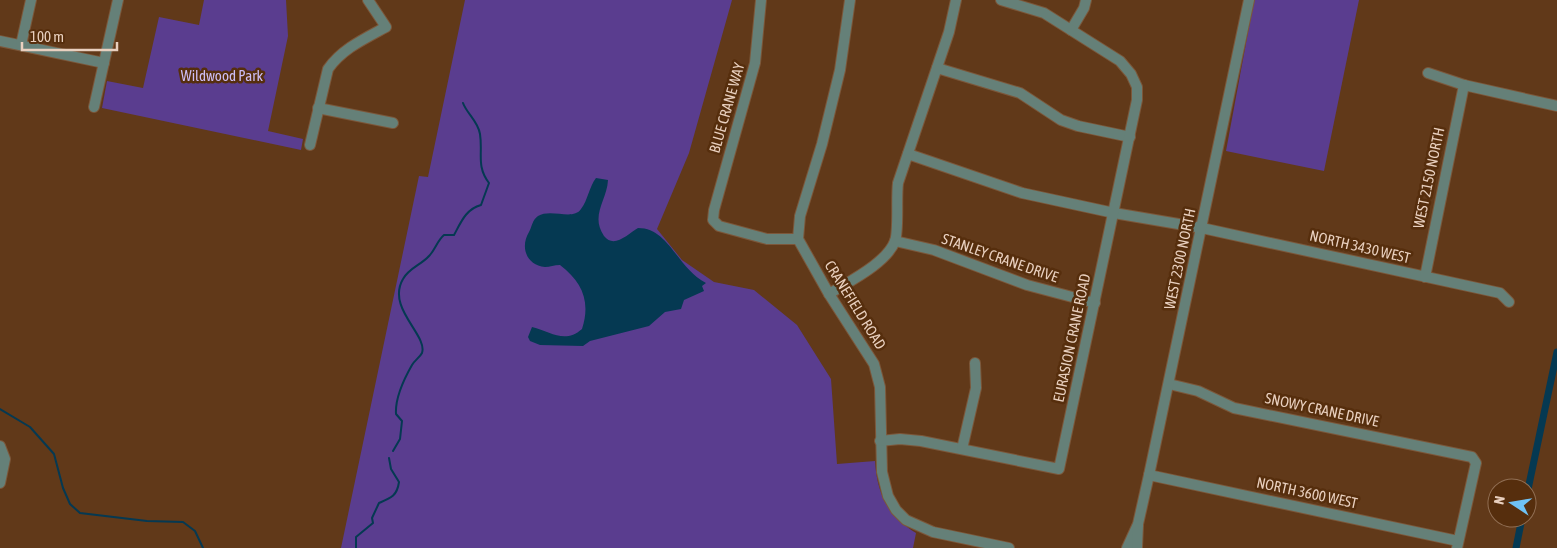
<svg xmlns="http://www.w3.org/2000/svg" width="1557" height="548" viewBox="0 0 1557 548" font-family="'Asap Condensed',sans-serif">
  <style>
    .green { fill: #5a3d8f }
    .water { fill: #053952 }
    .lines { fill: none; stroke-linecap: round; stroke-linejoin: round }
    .stream { stroke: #053952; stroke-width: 2 }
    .canal { stroke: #053952; stroke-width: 7 }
    .minor-casing { stroke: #7c573a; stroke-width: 12 }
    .minor { stroke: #658078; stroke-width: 10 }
    .labels { text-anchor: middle; stroke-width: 5; stroke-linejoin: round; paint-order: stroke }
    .park-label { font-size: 15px; fill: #ccbdf6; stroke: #562e0d }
    .street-label { font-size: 15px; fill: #e9d0bf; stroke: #562e0d }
  </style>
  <rect width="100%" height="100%" fill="#613919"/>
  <g class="green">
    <path d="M204,0H286L288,36L268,131L303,139L301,150L102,108L107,81L143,88L159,17L199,25Z"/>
    <path d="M465,0H732L689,153L657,229L682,260L714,282L754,290L797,325L831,379L837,464L875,461C877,493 887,515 916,533L913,548H341L419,176L428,177Z"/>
    <path d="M1254,0H1359L1324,171L1226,151Z"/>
  </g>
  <path class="water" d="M596,178L608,180C607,201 590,215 604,236C614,249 628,234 638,228C669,228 677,268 706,283L702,286L704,291L684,300L681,309L665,312L649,326L590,341L583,346L540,345L530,341L528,337L532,327C551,332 565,344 582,329C591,301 582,282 560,265C554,265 550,267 545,267C526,265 520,247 529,232C532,227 532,220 538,216C551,208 573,221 581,209C588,200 589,187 596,178Z"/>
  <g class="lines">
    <g class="stream">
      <path d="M0,409L30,427L54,454L63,488L70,504L80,513L147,521L183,522L195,531L203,548"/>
      <path d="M393,451L400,439L402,421L396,414C395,398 404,379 412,365C415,360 420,357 422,353C428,335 386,308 403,279C409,268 421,265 429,256C435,250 437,241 444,235H454C461,222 466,209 481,205L489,183C476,166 483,153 480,134C478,121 467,114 463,103"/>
      <path d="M356,548V537L373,523L372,518L379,503C391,498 397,496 399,482L391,469L389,458"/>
    </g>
    <g class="canal">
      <path d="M1527,494L1557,352"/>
      <path d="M1516,548L1522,518"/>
    </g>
    <g class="minor-casing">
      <g id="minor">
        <path d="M761,0L755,63L714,210L713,220L719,226L767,239H798"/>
        <path d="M850,0L840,70L822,144L800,216L798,239L829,294L874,364L880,387L882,472L888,496L896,510L906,520L933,532L1009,548"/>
        <path d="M1071,30L1084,8L1086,0"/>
        <path d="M0,41L104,63"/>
        <path d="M21,45L31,0"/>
        <path d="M937,68L1020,93L1061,120L1078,126L1130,137"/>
        <path d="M1428,73L1464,85L1557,106"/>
        <path d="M94,107L118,0"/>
        <path d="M318,108L393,123"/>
        <path d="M310,145L328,69C342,49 364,39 386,27L368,0"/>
        <path d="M908,154L1022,193L1114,213L1202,228L1500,293L1509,302"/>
        <path d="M895,241L934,250L1027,285L1095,303"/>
        <path d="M1425,277L1464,85"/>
        <path d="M829,294C848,282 887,263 895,241C899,230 896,198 898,183L949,32L956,0"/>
        <path d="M1169,384L1198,391L1234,408L1472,457L1476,463L1457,548"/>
        <path d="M880,441L900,439L921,441L1059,469L1137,100V87L1131,74L1120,61L1044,13L1001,0"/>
        <path d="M0,446L5,459L0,483"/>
        <path d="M962,449L976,388L975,363"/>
        <path d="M1149,475L1458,541"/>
        <path d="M1127,548L1138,524L1149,475L1249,0"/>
        <path d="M1137,548L1138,525"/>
      </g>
    </g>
    <use href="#minor" class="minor"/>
  </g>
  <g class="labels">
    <g class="park-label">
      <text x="222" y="81">Wildwood Park</text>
    </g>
    <g class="street-label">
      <text transform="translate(727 108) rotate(-74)" y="5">BLUE CRANE WAY</text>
      <text transform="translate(1429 178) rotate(-78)" y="5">WEST 2150 NORTH</text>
      <text transform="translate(1360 247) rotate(13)" y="5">NORTH 3430 WEST</text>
      <text transform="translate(1000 258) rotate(19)" y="5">STANLEY CRANE DRIVE</text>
      <text transform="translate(1180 259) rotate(-78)" y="5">WEST 2300 NORTH</text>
      <text transform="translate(855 305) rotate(58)" y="5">CRANEFIELD ROAD</text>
      <text transform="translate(1072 338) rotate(-78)" y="5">EURASION CRANE ROAD</text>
      <text transform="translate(1322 410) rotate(12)" y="5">SNOWY CRANE DRIVE</text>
      <text transform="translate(1307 493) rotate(12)" y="5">NORTH 3600 WEST</text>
    </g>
  </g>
  <g transform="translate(1512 503) rotate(282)"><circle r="24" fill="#562e0d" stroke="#916f54"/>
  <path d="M0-4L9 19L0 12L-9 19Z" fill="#6fc2f4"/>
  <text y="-8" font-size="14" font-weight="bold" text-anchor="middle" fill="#e9d0bf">N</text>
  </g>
  <path d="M22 42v8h95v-8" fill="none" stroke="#e9d0bf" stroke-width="2.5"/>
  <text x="30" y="42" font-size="15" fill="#e9d0bf" stroke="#562e0d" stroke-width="4" paint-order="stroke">100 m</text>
</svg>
